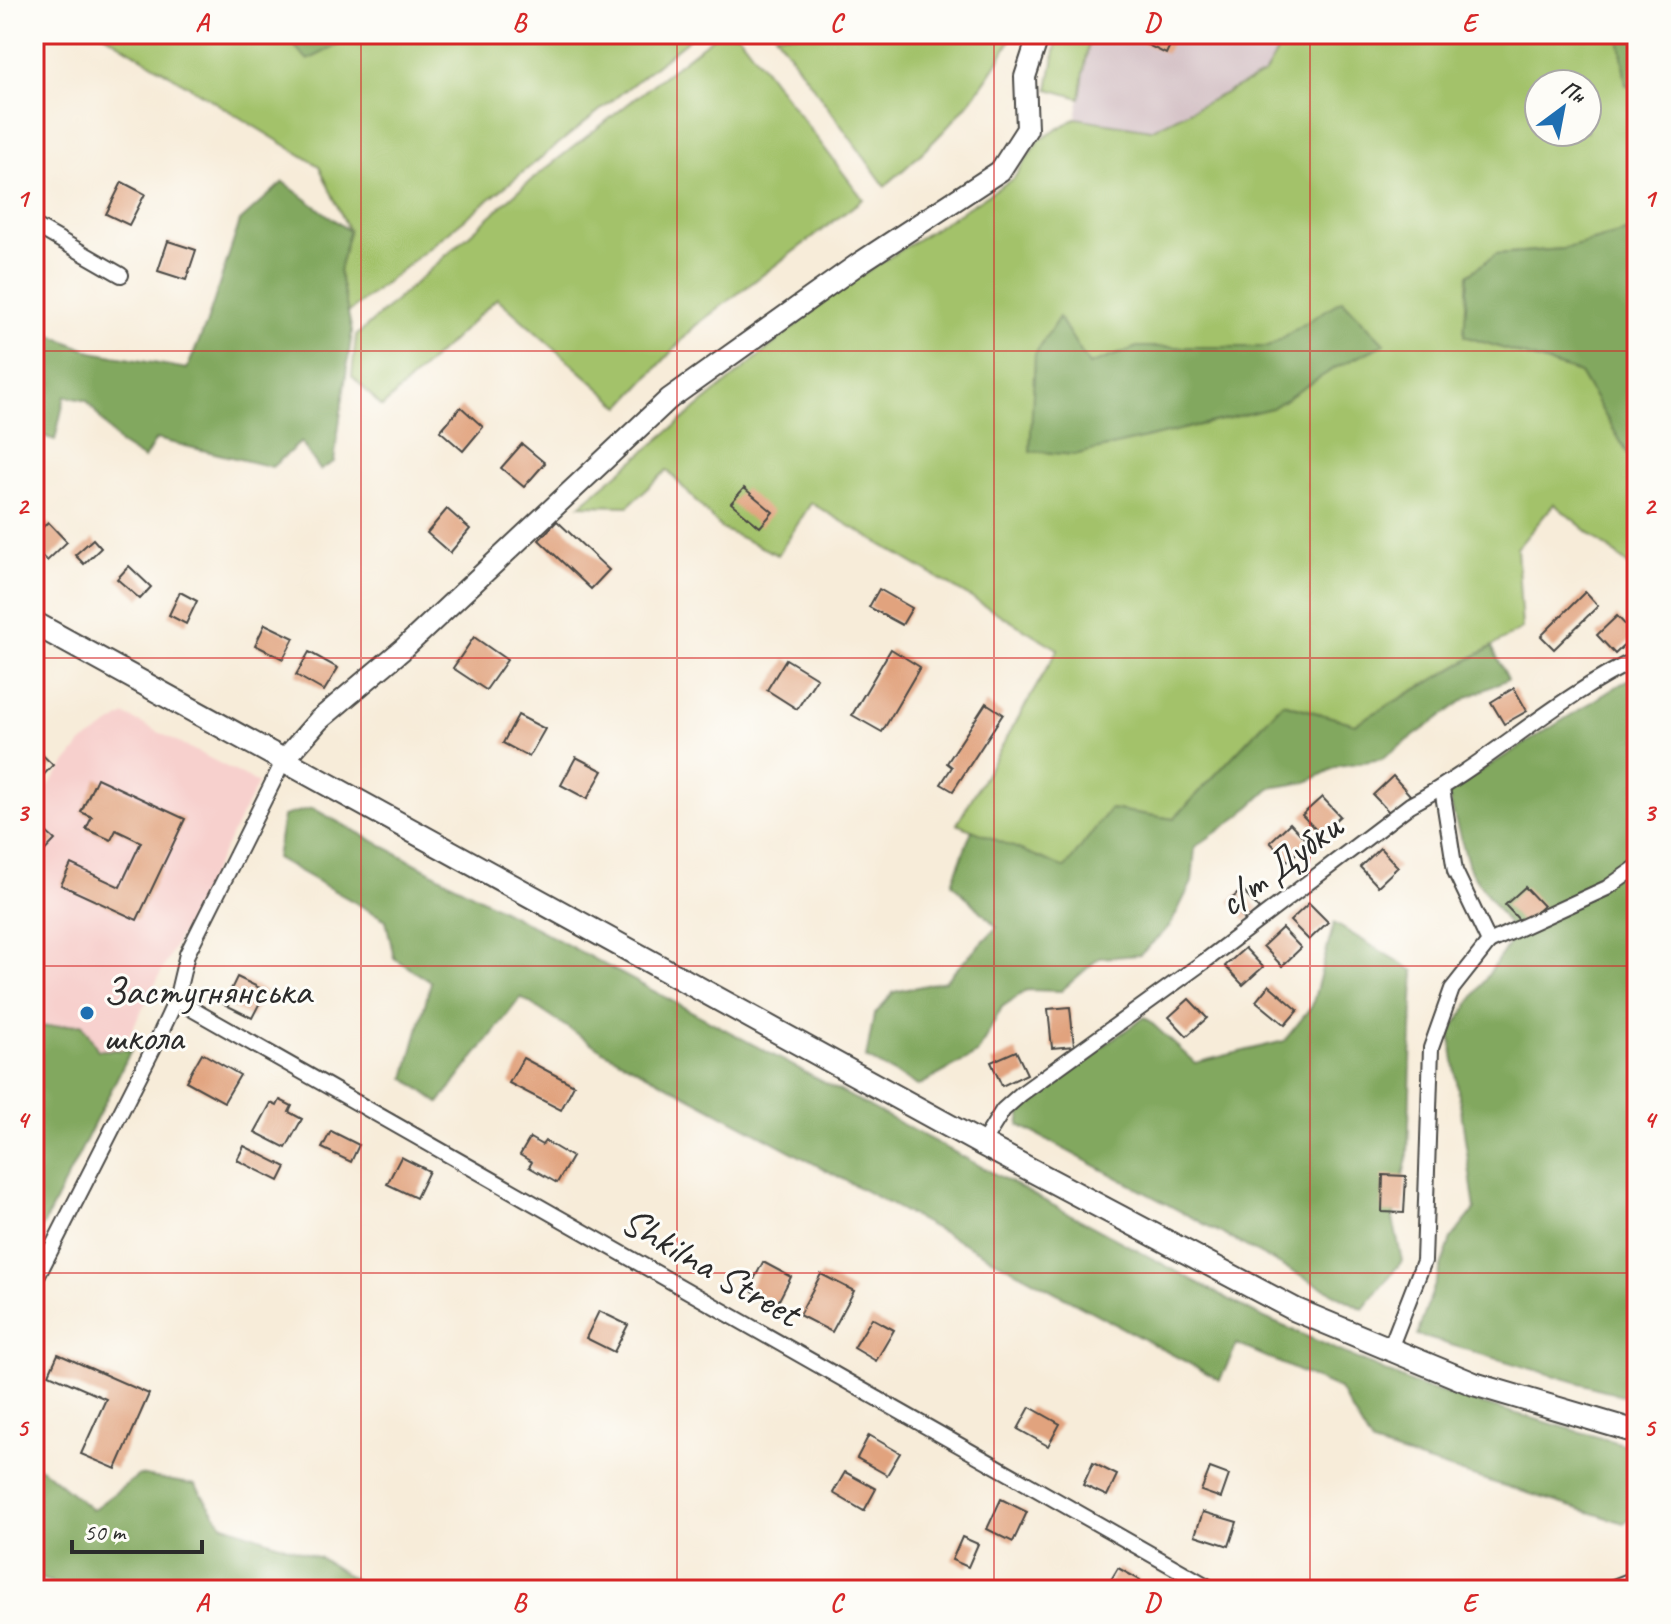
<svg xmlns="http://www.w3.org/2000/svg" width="1671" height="1624" viewBox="0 0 1671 1624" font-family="Caveat,sans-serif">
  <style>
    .built { fill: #f7d0cd }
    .industrial { fill: #d2bec3 }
    .green { fill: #a3c26b; stroke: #67764b; stroke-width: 2; fill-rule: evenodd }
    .forest { fill: #82a85f; stroke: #566a45; stroke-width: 2 }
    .building { fill: #e1a37e }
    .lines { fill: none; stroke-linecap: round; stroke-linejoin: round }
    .street-casing { stroke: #4a4845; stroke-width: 18 }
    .secondary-casing { stroke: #4a4845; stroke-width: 24 }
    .primary-casing { stroke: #4a4845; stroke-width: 26 }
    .street { stroke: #fff; stroke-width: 14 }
    .secondary { stroke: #fff; stroke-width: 20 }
    .primary { stroke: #fff; stroke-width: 22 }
    .grid { fill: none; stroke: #d62828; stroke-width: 2; stroke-opacity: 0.55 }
    .poi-dot { fill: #1f6fb2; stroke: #fdfcf7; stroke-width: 3 }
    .labels { text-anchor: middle; stroke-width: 6; stroke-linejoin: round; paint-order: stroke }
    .street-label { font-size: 40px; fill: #2b2b2b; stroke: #fdfcf7 }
    .poi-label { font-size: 40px; fill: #2b2b2b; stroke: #fdfcf7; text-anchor: start }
    .neatline { fill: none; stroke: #d62828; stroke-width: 3 }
    .grid-label { font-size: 26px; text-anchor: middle; font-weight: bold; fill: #d62828 }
  </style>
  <rect width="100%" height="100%" fill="#fdfcf7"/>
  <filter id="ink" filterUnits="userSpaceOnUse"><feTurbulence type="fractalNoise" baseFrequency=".0125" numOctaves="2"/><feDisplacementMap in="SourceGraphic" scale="16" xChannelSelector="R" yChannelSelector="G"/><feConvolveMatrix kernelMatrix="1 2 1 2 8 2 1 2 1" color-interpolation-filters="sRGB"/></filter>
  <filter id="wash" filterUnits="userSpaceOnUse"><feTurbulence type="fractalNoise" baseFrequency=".006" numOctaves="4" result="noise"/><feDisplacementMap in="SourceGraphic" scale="32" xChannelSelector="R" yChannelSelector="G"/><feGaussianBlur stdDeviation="1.8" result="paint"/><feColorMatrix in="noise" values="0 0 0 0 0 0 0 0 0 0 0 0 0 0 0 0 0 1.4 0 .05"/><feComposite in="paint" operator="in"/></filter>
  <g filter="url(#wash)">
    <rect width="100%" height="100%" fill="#f7ecd9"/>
    <path class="built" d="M125,715L258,783L34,1221V804L82,743Z"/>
    <path class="industrial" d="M1090,34H1288L1264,74L1151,130L1076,118Z"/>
    <g class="green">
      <path d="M104,34H283L308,59L360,34H695L348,313L339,271L349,231L319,166Z"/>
      <path d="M717,34H738L863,199L695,326L621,407L497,298L382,407L352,376L356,336L525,185Z"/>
      <path d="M775,34H1013C983,96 936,142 885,186Z"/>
      <path d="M1058,34H1090L1080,98L1048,89Z"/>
      <path d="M1288,34H1619L1626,85L1637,91V229L1563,249L1496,254L1465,336L1580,373L1637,469V572L1554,504L1517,548L1522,629L1355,724L1283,703L1174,819L1110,809L1065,869L957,824L1058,649L811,503L778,555L722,529L667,470L628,506L580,505L841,288L1014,178L1038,141L1076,118L1151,130L1264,74ZM1539,84H1587V132H1539Z"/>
    </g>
    <g class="forest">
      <path d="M283,34H360L308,60Z"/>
      <path d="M1619,34H1637V91L1626,85Z"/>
      <path d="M283,182L349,231L339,271L352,332L334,462L320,470L301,442L272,467L156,439L144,459L120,444L87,401L65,396L55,440L34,433V328L92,352L187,369L206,325L240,221Z"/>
      <path d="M1637,229V469L1580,373L1464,336L1468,275L1496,254L1563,249Z"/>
      <path d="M1342,300L1385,344L1335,368L1272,408L1074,455L1030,451L1035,354L1059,317L1089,365L1137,347H1268Z"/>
      <path d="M1492,647L1508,679L1468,697L1382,759L1338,766L1307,782L1270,788L1241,815L1195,847L1192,882L1170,926L1140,955L1099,958L1061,991L1027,990L1002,1007L977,1054L918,1086L866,1058L874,1015L894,992L945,981L997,927L952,883L972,830L1065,868L1110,809L1174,819L1283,703L1355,724Z"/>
      <path d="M1637,674V1400L1417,1335L1451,1239L1475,1209L1450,1033L1515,934L1470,870L1447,792Z"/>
      <path d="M312,808L1258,1315L1419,1386L1637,1448V1512L1624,1523L1372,1445L1339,1389L1237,1344L1220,1380L603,1051L521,997L439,1103L405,1078L431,982L394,958L386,920L276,858L283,816Z"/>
      <path d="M1334,923L1414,971L1408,1154L1393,1219L1402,1261L1363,1309L1019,1125L1024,1101L1145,1017L1195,1063L1284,1041L1312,1006Z"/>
      <path d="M82,1024L98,1050H131L34,1244V1043L41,1027Z"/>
      <path d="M34,1467L41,1468L92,1510L139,1475L195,1485L222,1524L320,1558L371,1590H78L34,1577Z"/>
    </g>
    <g id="blocks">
      <g class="building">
        <path d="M1125,34H1189L1186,40L1175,35L1166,54Z"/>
        <path d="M122,182L145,194L129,225L106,214Z"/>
        <path d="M168,241L196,250L186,280L158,271Z"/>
        <path d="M461,407L483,427L463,451L440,431Z"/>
        <path d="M522,444L545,463L524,487L501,468Z"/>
        <path d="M744,488L773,512L760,527L731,503Z"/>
        <path d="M447,509L470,529L450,553L427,533Z"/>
        <path d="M557,521L609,570L591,589L539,540Z"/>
        <path d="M48,522L67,542L47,561L34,549V536Z"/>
        <path d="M93,539L101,548L84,564L75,555Z"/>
        <path d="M129,566L151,587L140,599L117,579Z"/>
        <path d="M879,589L912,608L902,625L869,607Z"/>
        <path d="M180,592L197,601L186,624L169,615Z"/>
        <path d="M1585,592L1598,606L1554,649L1541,636Z"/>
        <path d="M1617,616L1635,635L1615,654L1597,635Z"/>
        <path d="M265,624L294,638L283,659L255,645Z"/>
        <path d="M474,637L507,660L486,690L453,668Z"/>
        <path d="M891,649L920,667L882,732L852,715Z"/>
        <path d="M309,652L338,668L324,691L296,675Z"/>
        <path d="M786,659L817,678L797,709L767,690Z"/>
        <path d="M1514,688L1527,711L1504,724L1491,702Z"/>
        <path d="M986,703L1003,714L953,791L941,784L952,767L947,763Z"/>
        <path d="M518,715L545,729L529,757L503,743Z"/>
        <path d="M34,747L53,765L34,785Z"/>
        <path d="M576,757L603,771L587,799L561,785Z"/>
        <path d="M1393,776L1410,795L1391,814L1373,795Z"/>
        <path d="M97,778L185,819L137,920L61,885L71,864L120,887L141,842L116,830L111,840L86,829L92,817L81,812Z"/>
        <path d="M1322,797L1340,816L1320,834L1302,815Z"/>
        <path d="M34,821L55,840L34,862Z"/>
        <path d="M1290,823L1308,842L1288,861L1270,842Z"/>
        <path d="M1380,848L1398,867L1378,886L1360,867Z"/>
        <path d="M1525,887L1543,906L1523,924L1505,905Z"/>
        <path d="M1242,890L1259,909L1246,921L1229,901Z"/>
        <path d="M1309,903L1328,922L1309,940L1290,921Z"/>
        <path d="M1282,928L1301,948L1282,966L1263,946Z"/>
        <path d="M1245,948L1263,967L1243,985L1225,966Z"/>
        <path d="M237,977L266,991L252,1018L224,1004Z"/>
        <path d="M1269,985L1298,1010L1285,1025L1256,1001Z"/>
        <path d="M1189,999L1207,1018L1187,1036L1169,1017Z"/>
        <path d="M1070,1007L1074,1046L1052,1048L1048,1009Z"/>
        <path d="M1016,1051L1027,1074L1002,1086L991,1062Z"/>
        <path d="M202,1053L240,1075L224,1102L186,1081Z"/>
        <path d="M523,1058L574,1085L561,1110L509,1083Z"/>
        <path d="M280,1100L292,1106L289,1112L302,1119L286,1148L255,1132L271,1103L277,1106Z"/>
        <path d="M331,1131L359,1145L351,1162L322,1148Z"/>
        <path d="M530,1138L542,1145L545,1141L572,1157L557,1183L529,1167L532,1162L520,1155Z"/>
        <path d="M244,1146L286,1167L279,1181L237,1160Z"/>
        <path d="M401,1157L429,1171L416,1198L387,1184Z"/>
        <path d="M1383,1175L1406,1176L1404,1213L1382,1212Z"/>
        <path d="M763,1262L791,1277L777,1304L749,1289Z"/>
        <path d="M821,1274L854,1291L832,1332L799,1315Z"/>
        <path d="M599,1311L628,1325L614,1352L586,1338Z"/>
        <path d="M872,1318L894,1330L876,1361L854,1348Z"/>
        <path d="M58,1354L149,1394L116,1469L81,1454L106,1399L49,1374Z"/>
        <path d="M1030,1407L1060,1424L1048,1446L1018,1429Z"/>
        <path d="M869,1435L900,1453L887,1475L857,1458Z"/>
        <path d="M1093,1463L1117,1475L1107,1496L1083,1485Z"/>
        <path d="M1210,1468L1229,1475L1221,1498L1201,1491Z"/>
        <path d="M845,1472L876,1489L864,1511L833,1493Z"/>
        <path d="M1001,1499L1027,1512L1013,1542L987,1529Z"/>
        <path d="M1203,1512L1237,1522L1229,1546L1195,1535Z"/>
        <path d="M962,1537L978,1544L968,1567L952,1560Z"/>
        <path d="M1118,1568L1140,1580L1134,1590H1105Z"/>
      </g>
    </g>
  </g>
  <g filter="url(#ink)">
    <use href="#blocks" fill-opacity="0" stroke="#4a4845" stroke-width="2"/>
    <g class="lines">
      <g class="street-casing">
        <g id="street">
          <path d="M34,43L39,34"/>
          <path d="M34,225L121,275"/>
          <path d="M1489,942L1607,888L1637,867"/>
          <path d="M176,1000L1214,1590"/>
          <path d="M982,1144L1003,1110L1021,1094L1205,961L1410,805C1489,763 1555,698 1637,659"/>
          <path d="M34,1283L156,1043L176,1000L187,954L284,760"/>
          <path d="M1389,1351L1424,1261L1431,1048L1452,989L1489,942L1455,871L1442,788"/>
          <path d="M1606,1590L1637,1578"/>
        </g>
      </g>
      <g class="secondary-casing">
        <path id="secondary" d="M284,760L319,720L402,650L669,399L861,262L1000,171L1027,129L1025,77L1039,34"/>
      </g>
      <g class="primary-casing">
        <path id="primary" d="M34,623L982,1144L1296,1310L1474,1384L1637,1432"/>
      </g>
      <use href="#street" class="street"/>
      <use href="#secondary" class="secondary"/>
      <use href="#primary" class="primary"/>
    </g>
  </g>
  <path class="grid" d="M361,34V1590M677,34V1590M994,34V1590M1310,34V1590M34,351H1637M34,658H1637M34,966H1637M34,1273H1637"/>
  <circle class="poi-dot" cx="87" cy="1013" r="8"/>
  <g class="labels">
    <g class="street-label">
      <text transform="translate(1279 864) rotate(-37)" y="14">с/т Дубки</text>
      <text transform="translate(711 1266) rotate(30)" y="14">Shkilna Street</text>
    </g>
    <g class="poi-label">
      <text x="103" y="1004">Застугнянська<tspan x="103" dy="46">школа</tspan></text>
    </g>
  </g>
  <rect width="1671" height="1624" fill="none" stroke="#fdfcf7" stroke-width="88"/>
  <g transform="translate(1563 108) rotate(32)"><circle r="38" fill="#fdfcf7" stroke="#a9a8a5" stroke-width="2"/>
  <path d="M0-6L14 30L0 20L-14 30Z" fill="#1f6fb2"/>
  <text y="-12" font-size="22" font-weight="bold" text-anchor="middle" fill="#2b2b2b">Пн</text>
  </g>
  <path d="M72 1540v12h130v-12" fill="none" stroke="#2b2b2b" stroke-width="4"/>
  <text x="84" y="1540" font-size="24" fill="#2b2b2b" stroke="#fdfcf7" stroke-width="6" paint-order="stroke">50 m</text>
  <rect x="44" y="44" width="1583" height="1536" class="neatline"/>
  <g class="grid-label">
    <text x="202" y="31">A</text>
    <text x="519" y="31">B</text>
    <text x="836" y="31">C</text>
    <text x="1152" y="31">D</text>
    <text x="1469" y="31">E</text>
    <text x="22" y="207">1</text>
    <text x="1649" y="207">1</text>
    <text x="22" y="514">2</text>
    <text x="1649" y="514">2</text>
    <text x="22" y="821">3</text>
    <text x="1649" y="821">3</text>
    <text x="22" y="1128">4</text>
    <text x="1649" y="1128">4</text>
    <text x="22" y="1436">5</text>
    <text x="1649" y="1436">5</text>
    <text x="202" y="1611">A</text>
    <text x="519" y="1611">B</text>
    <text x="836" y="1611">C</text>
    <text x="1152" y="1611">D</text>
    <text x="1469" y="1611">E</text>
  </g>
</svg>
